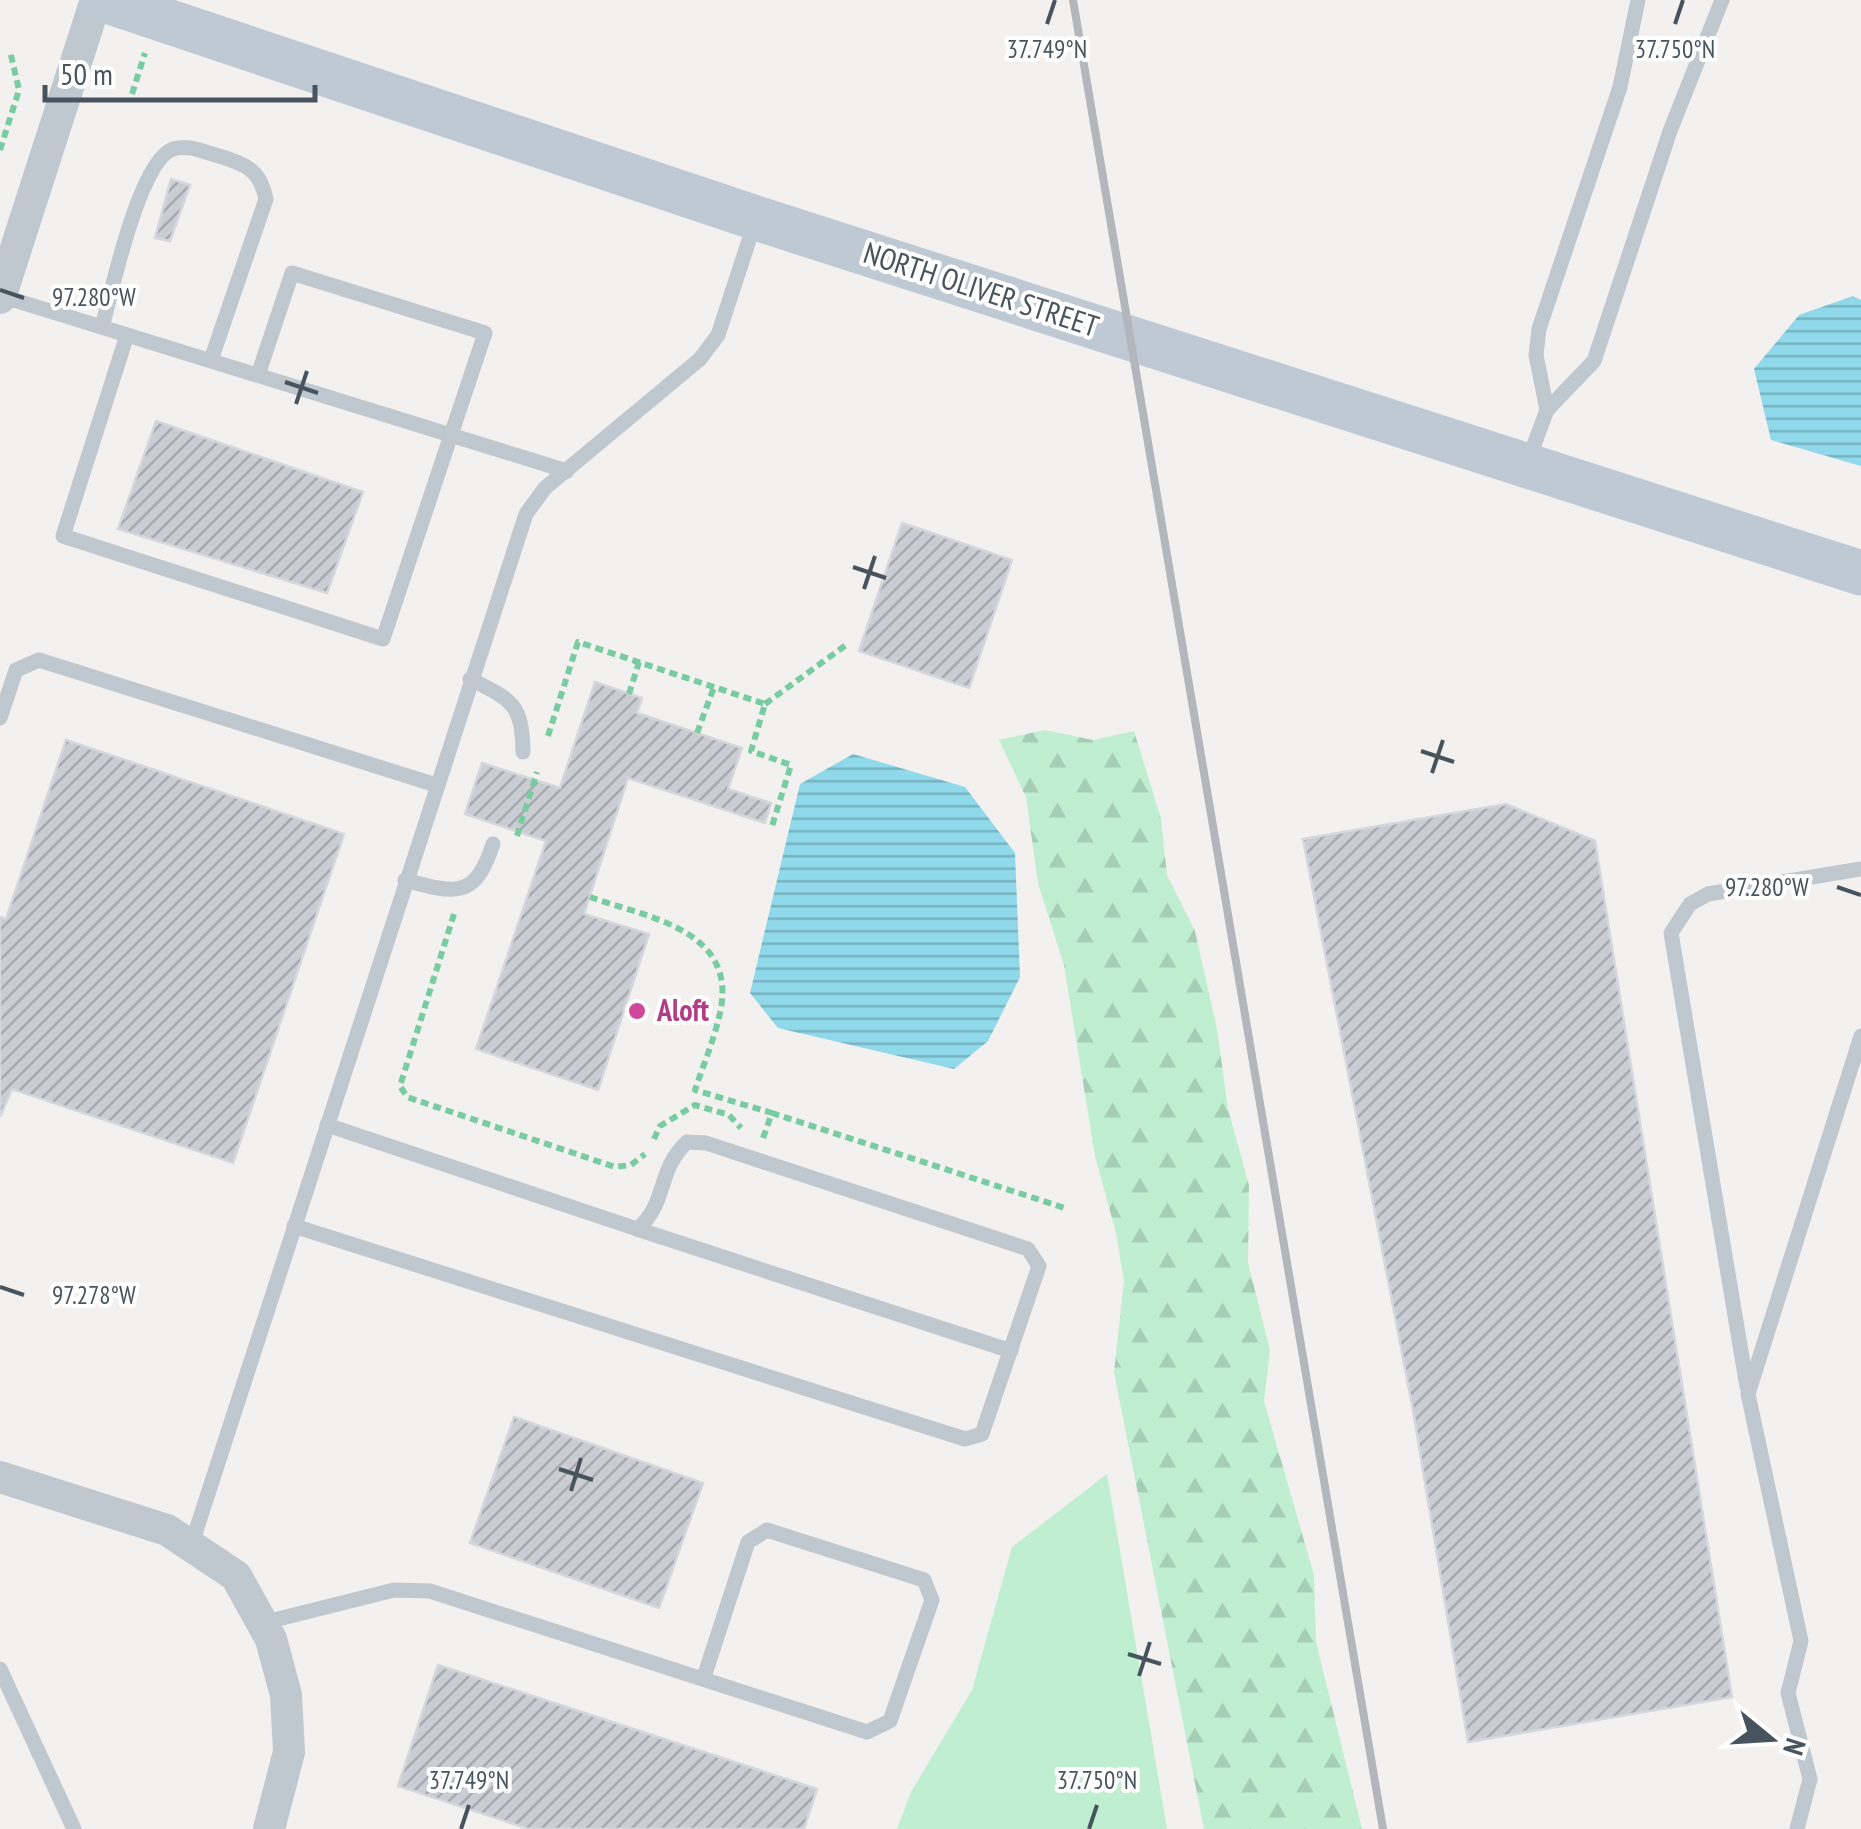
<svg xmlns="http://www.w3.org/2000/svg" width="1861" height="1829" viewBox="0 0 1861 1829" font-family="'PT Sans Narrow',sans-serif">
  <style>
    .grass { fill: #c0eed1 }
    .forest { fill: url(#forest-firs) }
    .water { fill: url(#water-rules) }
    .building { fill: url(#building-hatch); stroke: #d4d7db; stroke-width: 2.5 }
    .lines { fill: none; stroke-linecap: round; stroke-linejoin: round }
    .path { stroke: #79cca1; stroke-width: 6; stroke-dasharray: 8 5; stroke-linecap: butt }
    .service { stroke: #bec8ce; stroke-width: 15 }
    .minor { stroke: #bec8ce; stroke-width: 32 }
    .secondary { stroke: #bfc9d3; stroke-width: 45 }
    .rail { stroke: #b3b6ba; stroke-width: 8 }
    .ticks { fill: none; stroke: #48545d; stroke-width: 4 }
    .hotel-dot { fill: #d1479c; stroke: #fff; stroke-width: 4 }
    .labels { text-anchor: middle; stroke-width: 8; stroke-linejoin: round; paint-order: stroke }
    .street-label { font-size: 30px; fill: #48545d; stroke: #fff }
    .hotel-label { font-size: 30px; font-weight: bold; fill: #b23c85; stroke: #fff; text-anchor: start }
    .ticks-label { font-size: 25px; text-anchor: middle; fill: #48545d; stroke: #fff; stroke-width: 8; stroke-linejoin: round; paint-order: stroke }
  </style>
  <defs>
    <pattern id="forest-firs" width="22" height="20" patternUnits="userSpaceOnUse" patternTransform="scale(2.5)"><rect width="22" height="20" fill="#c0eed1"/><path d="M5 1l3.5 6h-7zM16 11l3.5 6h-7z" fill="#a6ceb6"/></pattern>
    <pattern id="water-rules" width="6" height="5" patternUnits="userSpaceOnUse" patternTransform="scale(2.5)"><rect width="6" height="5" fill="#8fd9ea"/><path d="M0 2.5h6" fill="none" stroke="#77b3c1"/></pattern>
    <pattern id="building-hatch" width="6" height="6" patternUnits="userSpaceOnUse" patternTransform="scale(2.5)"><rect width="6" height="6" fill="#cacdd3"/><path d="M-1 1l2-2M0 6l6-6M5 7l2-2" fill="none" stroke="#a6a9ae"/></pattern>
  </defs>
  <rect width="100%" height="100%" fill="#f3f0f0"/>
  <path class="grass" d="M1107,1474L1167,1829H897L911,1792L972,1690L1012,1547Z"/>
  <path class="forest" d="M1045,730L1093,740L1134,731L1161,819L1167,875L1195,931L1217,1029L1228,1109L1249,1185L1248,1263L1270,1350L1264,1401L1314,1575L1316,1642L1362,1829H1204L1114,1372L1124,1281L1116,1233L1095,1156L1064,965L1038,883L1026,797L999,740Z"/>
  <g class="water">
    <path d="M1853,296L1861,300V466L1771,440L1754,369L1799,315Z"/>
    <path d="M853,754L965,787L1015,853L1020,977L988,1041L954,1069L778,1028L750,993L800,784Z"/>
  </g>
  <g class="building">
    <path d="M171,179L190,185L170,241L155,238Z"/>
    <path d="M156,421L363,492L327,593L118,529Z"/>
    <path d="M902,523L1012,560L969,688L859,651Z"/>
    <path d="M595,682L642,698L637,713L742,748L728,789L771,803L765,823L628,778L584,914L649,934L598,1090L476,1049L546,841L465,814L482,763L560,788Z"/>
    <path d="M66,740L344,834L233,1163L12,1089L0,1117V917L6,919Z"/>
    <path d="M1506,804L1595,841L1732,1697L1468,1742L1413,1410L1303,839Z"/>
    <path d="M514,1417L703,1483L659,1608L470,1543Z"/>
    <path d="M438,1665L817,1789L804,1829H529L398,1786Z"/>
  </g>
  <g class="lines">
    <g class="path">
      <path d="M132,94L145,53"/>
      <path d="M0,150L19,90L10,51"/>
      <path d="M629,694L639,662"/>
      <path d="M765,704L846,645"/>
      <path d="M697,733L714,687"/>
      <path d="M548,736L578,642L765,704L751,751L791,765L772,826"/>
      <path d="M517,836L537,772"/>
      <path d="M590,897C646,917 735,929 721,1008C716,1035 704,1063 695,1090L772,1113"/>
      <path d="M454,914L400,1086L407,1097L615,1167L631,1165L645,1154"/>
      <path d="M763,1138L772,1113L1068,1209"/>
      <path d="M654,1139L660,1126L695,1105L729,1115L741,1128"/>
    </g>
    <g class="service">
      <path d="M1,296L567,471"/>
      <path d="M102,327C112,291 139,161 173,149C188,144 204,152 219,156C246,164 260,170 266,199L211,360"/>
      <path d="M127,335L63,536L383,639L485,333L292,273L258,375"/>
      <path d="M1547,410L1536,355L1539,329L1620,87L1638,0"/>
      <path d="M1528,461L1547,410L1594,361L1670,131L1722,0"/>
      <path d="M470,679C512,700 522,703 523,752"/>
      <path d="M0,718L16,670L39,660L436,785"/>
      <path d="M405,880C456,894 475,899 493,844"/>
      <path d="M294,1226L965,1439L982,1434L1039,1266L1028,1249L706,1143L687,1142C656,1171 668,1204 637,1229L327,1125"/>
      <path d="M637,1229L1011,1351"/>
      <path d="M1747,1387L1671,933L1690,904L1708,894L1861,869"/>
      <path d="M191,1546L526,514L545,488L700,359L718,335L755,222"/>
      <path d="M262,1623L394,1590L430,1591L867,1732L890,1721L932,1600L924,1580L767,1530L748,1542L704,1677"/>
      <path d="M0,1669L74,1829"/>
      <path d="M1797,1829L1810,1779L1788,1693L1801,1641L1748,1394L1861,1036"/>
    </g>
    <g class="minor">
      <path d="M0,298L96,0"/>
      <path d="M0,1477L167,1530L236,1576L271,1639L286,1695L289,1752L269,1829"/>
    </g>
    <path class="secondary" d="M104,0L756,218L1861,573"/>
    <path class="rail" d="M1073,0L1383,1829"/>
  </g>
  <path class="ticks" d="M1047,24L1055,0M1675,24L1683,0M0,290L24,298M285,382L318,393M296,404L307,371M853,567L886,578M864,589L875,556M1421,751L1454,762M1432,773L1443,740M1837,887L1861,895M0,1287L24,1295M559,1469L593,1480M571,1491L581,1458M1128,1654L1161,1664M1139,1676L1150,1642M461,1829L469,1805M1089,1829L1097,1805"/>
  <circle class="hotel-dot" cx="637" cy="1011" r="10"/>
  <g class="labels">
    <g class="street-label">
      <text transform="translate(981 290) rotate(18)" y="10">NORTH OLIVER STREET</text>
    </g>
    <g class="hotel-label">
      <text x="657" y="1021">Aloft</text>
    </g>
  </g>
  <g class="ticks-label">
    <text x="1047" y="58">37.749°N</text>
    <text x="1675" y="58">37.750°N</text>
    <text x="94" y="306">97.280°W</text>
    <text x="1767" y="896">97.280°W</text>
    <text x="94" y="1304">97.278°W</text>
    <text x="469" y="1789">37.749°N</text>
    <text x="1097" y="1789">37.750°N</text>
  </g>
  <g transform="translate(1771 1739) rotate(108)" stroke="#ffffff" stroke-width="8" paint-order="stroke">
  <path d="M0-8L18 38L0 25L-18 38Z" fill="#48545d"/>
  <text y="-15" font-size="28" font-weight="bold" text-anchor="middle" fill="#48545d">N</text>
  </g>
  <path d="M45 85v15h270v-15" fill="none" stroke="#48545d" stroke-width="5"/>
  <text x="60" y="85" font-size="30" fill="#48545d" stroke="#ffffff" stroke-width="8" paint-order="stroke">50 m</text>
</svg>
